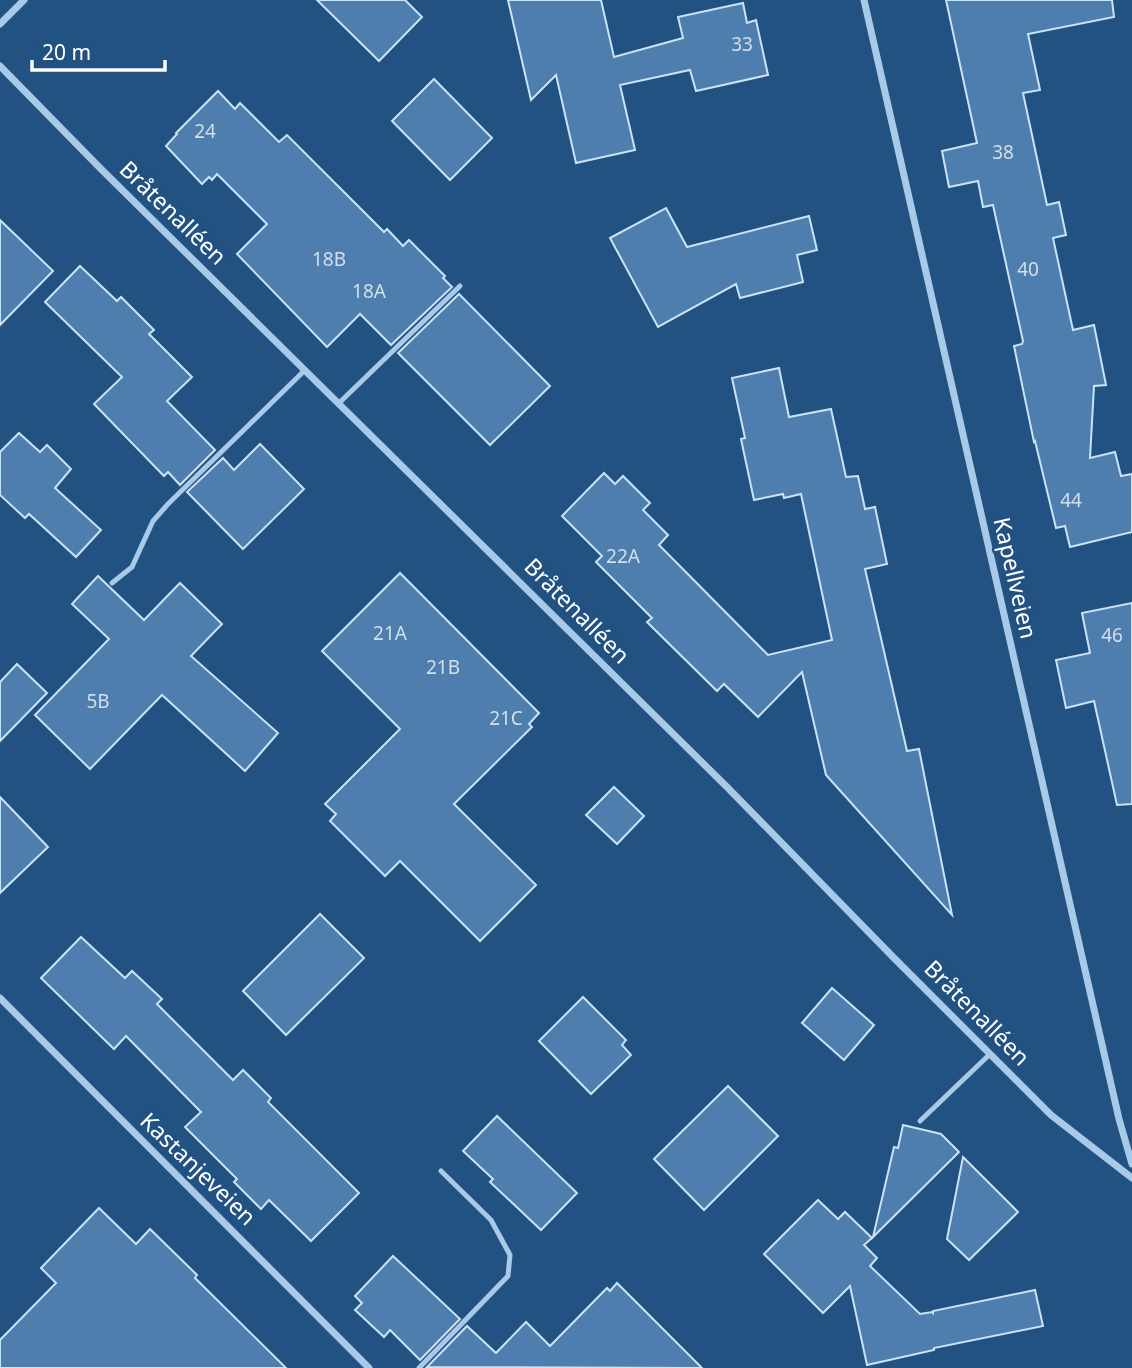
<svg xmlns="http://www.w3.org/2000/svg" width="1132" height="1368" viewBox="0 0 1132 1368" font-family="'Noto Sans',sans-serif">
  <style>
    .building { fill: #4e7ead; stroke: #cce2f6; stroke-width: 2 }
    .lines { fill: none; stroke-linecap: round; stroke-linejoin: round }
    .service { stroke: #a9c9e8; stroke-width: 5 }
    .minor { stroke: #a9c9e8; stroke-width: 7 }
    .labels { text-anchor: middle; stroke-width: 5; stroke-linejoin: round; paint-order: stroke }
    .number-label { font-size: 19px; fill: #d3dfea }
    .street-label { font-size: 23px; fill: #fff; stroke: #215282 }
  </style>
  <rect width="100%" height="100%" fill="#215282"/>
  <g class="building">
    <path d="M317,0H405L422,17L379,61Z"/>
    <path d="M508,0H601L614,57L683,38L678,17L743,3L747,23L756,20L768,75L696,91L690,70L620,85L635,150L576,163L556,75L531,100Z"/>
    <path d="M946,0H1112L1114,17L1028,34L1040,90L1023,93L1047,205L1059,202L1066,235L1053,238L1073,330L1094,325L1106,385L1094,386L1090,458L1115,452L1121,476L1132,474V532L1070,547L1065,526L1056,528L1035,441L1034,442L1014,346L1022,344L1023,341L993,205L983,207L978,181L949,187L942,151L977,143Z"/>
    <path d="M434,79L492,138L450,180L392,121Z"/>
    <path d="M218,91L235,109L240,103L279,142L287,135L384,232L387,229L403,246L409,240L445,276L443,278L452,287L391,345L360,314L327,347L237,254L267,224L217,174L212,180L209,177L202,184L166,146L177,134L176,133Z"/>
    <path d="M666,208L687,247L809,216L817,250L797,255L803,282L740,298L736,284L658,327L610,238Z"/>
    <path d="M0,220L53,271L0,325Z"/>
    <path d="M80,266L117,301L121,297L154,330L149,334L192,377L167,401L215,450L180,485L168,472L164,476L94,404L122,377L45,302Z"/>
    <path d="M459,294L550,386L490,445L398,353Z"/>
    <path d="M779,368L789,417L831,409L846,477L858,476L865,509L875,507L887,564L865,569L907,751L919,749L952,915L826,775L802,672L758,717L724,684L717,691L647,622L652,618L596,562L602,556L562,516L604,473L615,484L623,476L650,503L643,510L668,535L659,545L768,655L832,640L801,494L784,498L783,494L754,500L741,439L745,438L732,378Z"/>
    <path d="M19,433L40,452L47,445L71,469L55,488L101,530L76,557L29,514L25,518L0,495V452Z"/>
    <path d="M260,444L304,489L243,549L187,492L223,458L234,470Z"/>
    <path d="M400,573L539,713L529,724L532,727L454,804L536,885L480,941L400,861L385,876L330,821L336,814L325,804L400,729L322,651Z"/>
    <path d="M98,576L144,620L180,583L222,624L191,656L278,733L245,771L162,695L90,769L35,715L109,639L72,604Z"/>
    <path d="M1132,603V804L1117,805L1094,701L1066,708L1056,660L1090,653L1082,613Z"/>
    <path d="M17,664L47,693L0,741V682Z"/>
    <path d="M614,787L644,816L617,844L586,815Z"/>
    <path d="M0,797L48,847L0,893Z"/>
    <path d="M320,914L364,958L286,1035L243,991Z"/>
    <path d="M81,937L125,978L132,971L162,999L157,1004L233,1080L243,1070L271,1098L268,1102L359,1193L311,1241L269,1200L261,1209L234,1182L237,1179L185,1127L201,1112L126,1036L114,1049L41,978Z"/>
    <path d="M832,988L874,1025L844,1060L802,1023Z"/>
    <path d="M583,997L626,1040L622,1045L631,1055L591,1094L539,1041Z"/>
    <path d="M728,1086L778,1136L704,1210L654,1159Z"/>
    <path d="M497,1116L577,1193L541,1230L490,1182L493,1179L463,1151Z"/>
    <path d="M903,1125L941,1134L959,1152L873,1237L894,1147L898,1148Z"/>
    <path d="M963,1157L1018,1212L969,1260L947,1239Z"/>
    <path d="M818,1200L838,1219L845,1212L872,1238L864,1245L877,1258L870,1266L920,1314L932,1312L933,1313V1311L1035,1290L1043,1326L934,1348V1350L867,1365L850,1286L823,1313L764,1254Z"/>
    <path d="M99,1208L136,1244L150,1229L197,1275L195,1278L286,1368H0V1340L56,1283L41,1268Z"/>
    <path d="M393,1256L460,1319L420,1360L390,1330L384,1337L355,1310L362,1303L355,1296Z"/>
    <path d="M617,1283L702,1368L427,1367L467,1326L496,1353L526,1322L550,1346L607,1288L610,1291Z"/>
  </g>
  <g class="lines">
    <g class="service">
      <path d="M338,404L460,286"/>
      <path d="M112,583L132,567L153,521L168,504L305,370"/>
      <path d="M920,1121L990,1054"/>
      <path d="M419,1368L508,1276L510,1255L491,1220L441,1171"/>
    </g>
    <g class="minor">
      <path d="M864,0L1119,1119L1132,1164"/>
      <path d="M0,24L24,0"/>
      <path d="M0,66L101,169L728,788L892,956L1051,1115L1132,1178"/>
      <path d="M0,998L369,1368"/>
    </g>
  </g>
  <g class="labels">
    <g class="number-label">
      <text x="742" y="51">33</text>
      <text x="205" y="138">24</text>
      <text x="1003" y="159">38</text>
      <text x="329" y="266">18B</text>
      <text x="1028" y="276">40</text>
      <text x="369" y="298">18A</text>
      <text x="1071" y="507">44</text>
      <text x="623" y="563">22A</text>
      <text x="390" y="640">21A</text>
      <text x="1112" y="642">46</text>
      <text x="443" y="674">21B</text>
      <text x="98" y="708">5B</text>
      <text x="506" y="725">21C</text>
    </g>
    <g class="street-label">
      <text transform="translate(173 213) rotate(44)" y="8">Bråtenalléen</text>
      <text transform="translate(1015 578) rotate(77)" y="8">Kapellveien</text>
      <text transform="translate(577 611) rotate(45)" y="8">Bråtenalléen</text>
      <text transform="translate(977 1013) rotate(45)" y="8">Bråtenalléen</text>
      <text transform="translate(198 1169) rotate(44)" y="8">Kastanjeveien</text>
    </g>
  </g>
  <path d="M32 60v10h133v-10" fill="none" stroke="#ffffff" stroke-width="3.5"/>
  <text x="42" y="60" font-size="21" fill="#ffffff" stroke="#215282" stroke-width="5" paint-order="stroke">20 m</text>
</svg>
